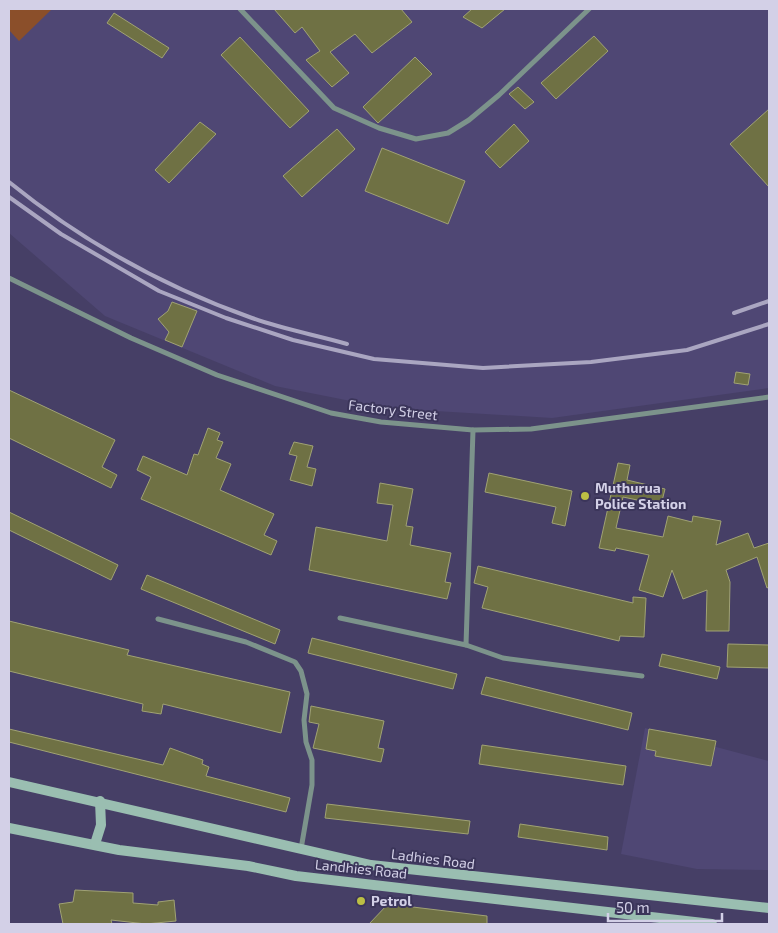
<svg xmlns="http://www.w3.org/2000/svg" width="778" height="933" viewBox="0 0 778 933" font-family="'Exo 2',sans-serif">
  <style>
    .built { fill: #4f4774 }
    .green { fill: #8b4f2a }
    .building { fill: #6f7144; stroke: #a0a274 }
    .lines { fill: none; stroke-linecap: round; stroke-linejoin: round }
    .minor { stroke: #7c938b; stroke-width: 5 }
    .secondary { stroke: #9abeb1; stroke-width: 10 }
    .rail { stroke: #aaa6c1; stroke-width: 4 }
    .poi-dot { fill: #bcbf44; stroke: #3b355a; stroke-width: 2 }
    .labels { text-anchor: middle; stroke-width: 4; stroke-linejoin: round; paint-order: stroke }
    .street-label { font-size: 14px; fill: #d3d0e7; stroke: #3b355a }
    .poi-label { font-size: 14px; font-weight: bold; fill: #d3d0e7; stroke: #3b355a; text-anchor: start }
  </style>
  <rect width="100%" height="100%" fill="#463f66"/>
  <g class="built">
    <path d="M9,9H769V388L552,418L386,408L275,386L105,316L9,233Z"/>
    <path d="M645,728L769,761V870L697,869L621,854Z"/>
  </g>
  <path class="green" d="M9,9H52L19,41L9,30Z"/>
  <g class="building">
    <path d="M274,9H401L412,22L372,53L355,34L330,52L349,73L332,87L306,60L320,51L302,27L295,33Z"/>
    <path d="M472,9H505L482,28L463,17Z"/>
    <path d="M114,13L169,48L162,58L107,23Z"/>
    <path d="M594,36L608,51L556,99L541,83Z"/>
    <path d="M240,37L309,111L290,128L221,55Z"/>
    <path d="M415,57L432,74L378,123L363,107Z"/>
    <path d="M518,87L534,102L525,109L509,94Z"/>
    <path d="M769,109V187L730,144Z"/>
    <path d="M200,122L216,134L169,183L155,170Z"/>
    <path d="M514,124L529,141L500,168L485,152Z"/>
    <path d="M337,129L355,149L302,197L283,176Z"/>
    <path d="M382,148L465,181L448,224L365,191Z"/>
    <path d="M172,302L197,311L182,347L165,340L169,332L158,319L168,311Z"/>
    <path d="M736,372L750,374L748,385L734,383Z"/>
    <path d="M9,390L115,440L102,467L117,475L111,488L9,438Z"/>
    <path d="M208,428L220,433L217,440L223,442L216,458L231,464L220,490L274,514L264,535L277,541L271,555L141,499L151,477L137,470L143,456L187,475L194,454L198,455Z"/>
    <path d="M294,442L313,446L307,467L316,469L312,486L290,480L297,456L289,454Z"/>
    <path d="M618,463L630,465L627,480L665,489L661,505L623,497L616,528L663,537L668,516L692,522L693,516L721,521L716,545L748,533L754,548L769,543V587L767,588L757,557L726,570L730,582L729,631H706L707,590L683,599L672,570L663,597L639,590L649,555L616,548L615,551L599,548Z"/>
    <path d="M489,473L572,491L565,526L552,523L556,507L485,492Z"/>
    <path d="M380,483L413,489L406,526L413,527L410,545L451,553L445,582L451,583L447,599L309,570L316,527L387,541L393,505L377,503Z"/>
    <path d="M9,512L118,565L111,580L9,530Z"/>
    <path d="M478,566L633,603V597L646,598L644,637L620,636L619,641L482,608L488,587L474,583Z"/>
    <path d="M147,575L280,630L275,644L141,589Z"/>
    <path d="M9,621L129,650L127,655L290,692L281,733L163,704L161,714L142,711L143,704L9,671Z"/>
    <path d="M312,638L457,674L453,689L308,653Z"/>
    <path d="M728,644L769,645V668L727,667Z"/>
    <path d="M662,654L720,667L717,679L659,666Z"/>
    <path d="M486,677L632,713L628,730L481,694Z"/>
    <path d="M311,706L384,721L378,748L384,749L381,762L313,748L319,724L309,722Z"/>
    <path d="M9,729L163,765L170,748L203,760L202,764L209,767L206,776L290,798L286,812L9,742Z"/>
    <path d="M649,729L716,741L711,766L655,756L656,751L646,749Z"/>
    <path d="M482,745L626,766L623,785L479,764Z"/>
    <path d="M327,804L470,821L468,834L325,818Z"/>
    <path d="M520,824L608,837L607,850L518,837Z"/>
    <path d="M75,890L133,893V903L158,905V902L174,900L176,921L146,924L111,920L112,924H63L59,904L73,902Z"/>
    <path d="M388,904L487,916V924H369Z"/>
  </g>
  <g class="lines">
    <g class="minor">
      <path d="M240,9L334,108L379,128L416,139L448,133L469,120L499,95L589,9"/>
      <path d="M9,278L131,338L217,375L331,413L381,422L473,430L531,429L769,397"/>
      <path d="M340,618L466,645L473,430"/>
      <path d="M158,619L246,642L295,662L301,671L307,694L304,720L306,742L312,760V785L301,849"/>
      <path d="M466,645L503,658L642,676"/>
    </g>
    <g class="secondary">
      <path d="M9,782L371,865L769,908"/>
      <path d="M9,828L119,850L248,866L296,876L712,924"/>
      <path d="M95,844L101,825L100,801"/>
    </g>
    <g class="rail">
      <path d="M9,182C83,242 162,286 252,318C282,329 316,335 347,344"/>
      <path d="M9,197L61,234L159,291L226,318L293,340L374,359L483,368L591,362L687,350L769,324"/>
      <path d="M734,313L769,301"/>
    </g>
  </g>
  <g class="poi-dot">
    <circle cx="585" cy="496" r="5"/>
    <circle cx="361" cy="901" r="5"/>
  </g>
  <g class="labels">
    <g class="street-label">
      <text transform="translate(393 410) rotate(7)" y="5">Factory Street</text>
      <text transform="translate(433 859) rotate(7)" y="5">Ladhies Road</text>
      <text transform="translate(361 869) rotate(6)" y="5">Landhies Road</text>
    </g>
    <g class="poi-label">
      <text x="595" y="493">Muthurua<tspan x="595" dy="16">Police Station</tspan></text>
      <text x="371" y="906">Petrol</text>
    </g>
  </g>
  <rect width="778" height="933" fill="none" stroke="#d3d0e7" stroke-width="20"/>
  <path d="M608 913v8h114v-8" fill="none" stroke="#d3d0e7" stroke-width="2.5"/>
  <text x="616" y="913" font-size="15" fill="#d3d0e7" stroke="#3b355a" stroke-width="4" paint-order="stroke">50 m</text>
</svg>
